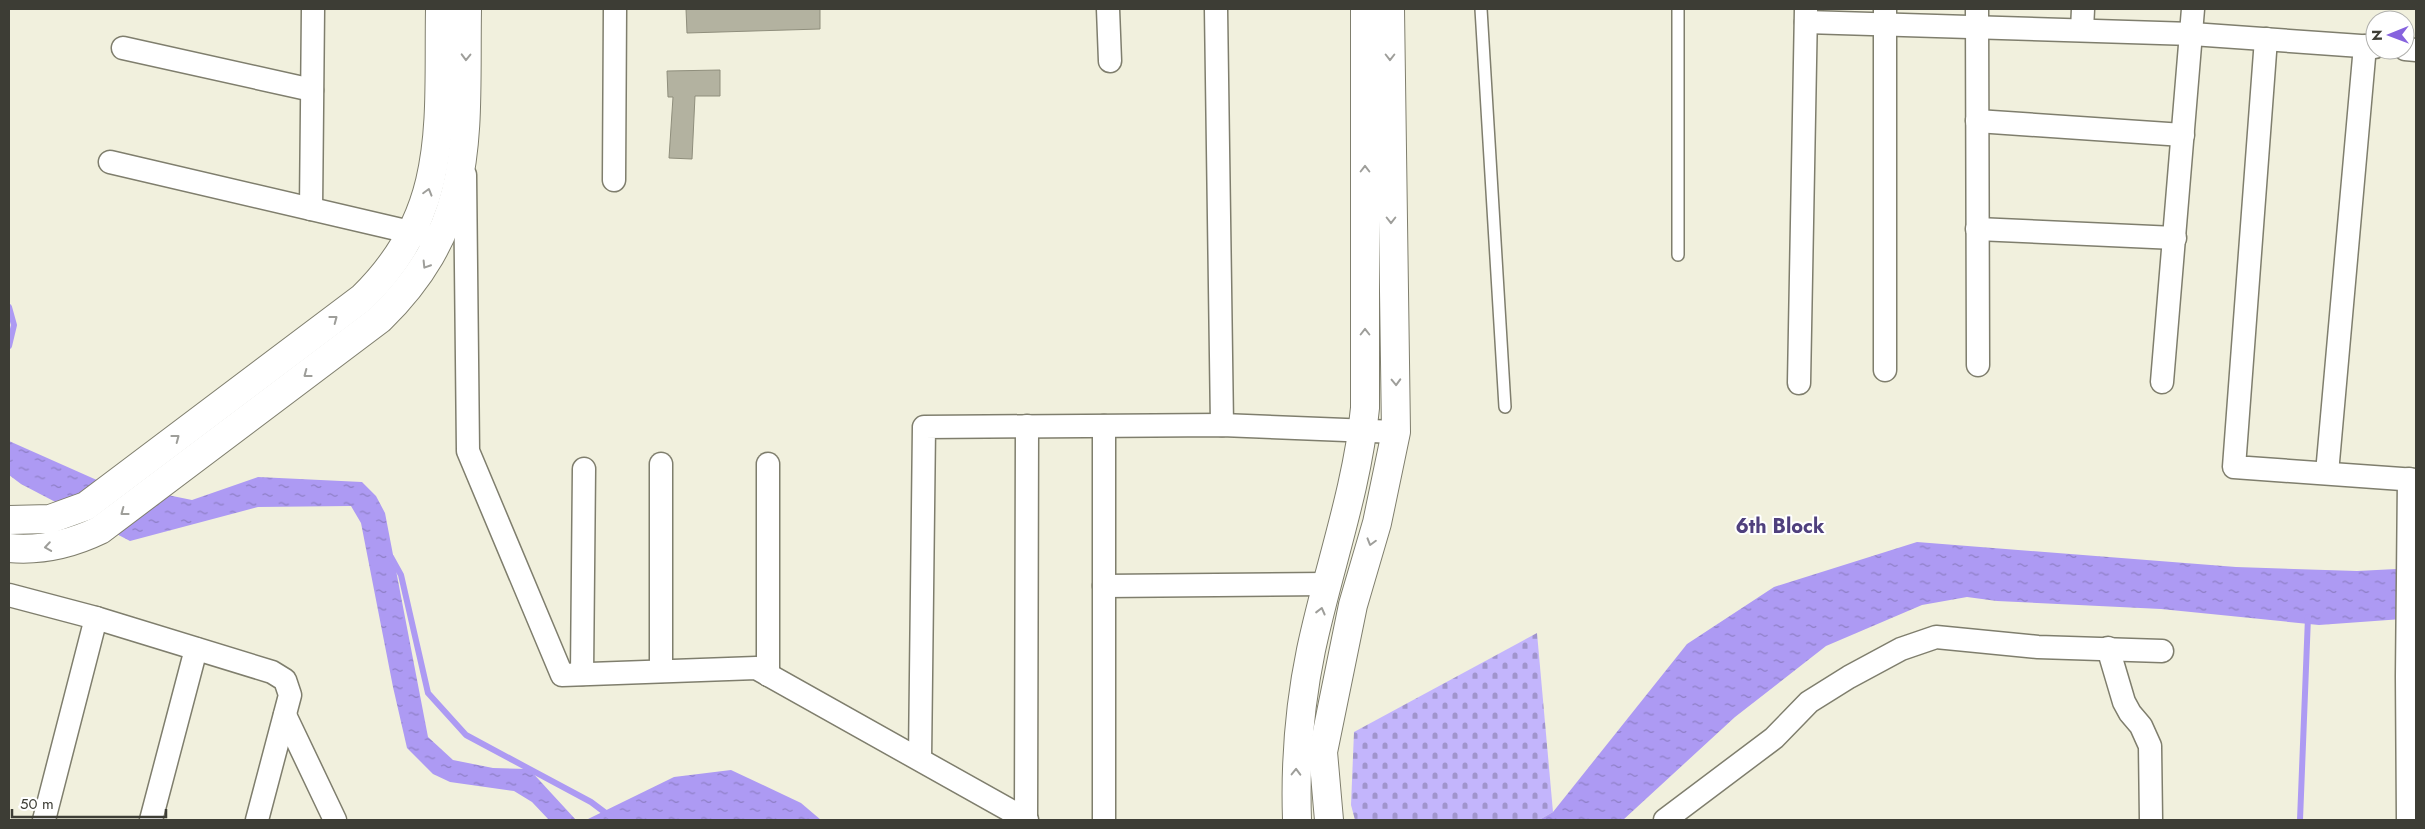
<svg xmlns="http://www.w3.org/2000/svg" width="2425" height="829" viewBox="0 0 2425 829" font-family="Jost,sans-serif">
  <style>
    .cemetery { fill: url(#cemetery-stones) }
    .water { fill: url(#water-ripples) }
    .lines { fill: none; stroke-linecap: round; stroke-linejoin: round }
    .stream { stroke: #ad9af3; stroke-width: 6 }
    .building { fill: #b3b2a0; stroke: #8f8e7c }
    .lane-casing { stroke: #7f7e6d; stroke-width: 14 }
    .street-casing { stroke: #7f7e6d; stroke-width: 25 }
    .secondary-casing { stroke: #7f7e6d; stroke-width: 30 }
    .lane { stroke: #fff; stroke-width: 11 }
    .street { stroke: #fff; stroke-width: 22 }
    .secondary { stroke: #fff; stroke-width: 28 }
    .oneway { stroke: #9e9e9a }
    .labels { text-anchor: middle; stroke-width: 4; stroke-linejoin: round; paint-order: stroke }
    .quarter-label { font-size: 20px; font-weight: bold; fill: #4f407d; stroke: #fff }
  </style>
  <defs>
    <pattern id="cemetery-stones" width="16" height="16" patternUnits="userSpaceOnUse" patternTransform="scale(1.25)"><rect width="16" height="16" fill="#c3b5fc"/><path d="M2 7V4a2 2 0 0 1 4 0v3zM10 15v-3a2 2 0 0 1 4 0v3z" fill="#a094cd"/></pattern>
    <pattern id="water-ripples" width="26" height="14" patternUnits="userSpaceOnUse" patternTransform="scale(1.25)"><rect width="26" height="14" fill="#ad9af3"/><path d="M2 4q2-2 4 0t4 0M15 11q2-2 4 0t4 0" fill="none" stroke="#8e7fc6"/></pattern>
  </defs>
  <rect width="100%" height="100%" fill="#f1f0dd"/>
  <path class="cemetery" d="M1537,633L1553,812L1539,820H1355L1351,805L1354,732Z"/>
  <g class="water">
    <path d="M9,441L99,481L192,500L258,477L362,482L376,496L385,513L428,737L453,760L493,768L529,769L576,820H549L532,802L514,791L450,782L433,774L407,748L393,687L361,523L351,506L258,507L130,541L21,484L9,475Z"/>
    <path d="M1917,542L2236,567L2357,571L2416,568V618L2319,625L2161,609L1997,601L1967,597L1922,605L1826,646L1735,717L1623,820H1539L1553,812L1687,644L1774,587Z"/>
    <path d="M731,770L801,803L821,820H586L674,777Z"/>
  </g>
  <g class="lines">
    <g class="stream">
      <path d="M9,307L14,325L9,346"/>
      <path d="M391,557L401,575L428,693L466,735L591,802L615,820"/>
      <path d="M2300,820L2308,617"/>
    </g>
  </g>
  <g class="building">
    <path d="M686,9H820V29L687,33Z"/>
    <path d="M720,70V96H695L692,159L669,158L673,97H668L667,71Z"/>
  </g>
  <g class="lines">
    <g class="lane-casing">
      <g id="lane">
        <path d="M1481,9L1505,407"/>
        <path d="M1678,255V9"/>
      </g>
    </g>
    <g class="street-casing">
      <g id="street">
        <path d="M1108,9L1110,61"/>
        <path d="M1216,9L1222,425"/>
        <path d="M1977,9L1978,365"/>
        <path d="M1806,22L2192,34L2375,47"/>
        <path d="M2082,30L2083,9"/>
        <path d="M2266,39L2234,467L2416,480"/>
        <path d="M123,48L312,90"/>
        <path d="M2405,49L2416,50"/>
        <path d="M1977,121L2183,135"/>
        <path d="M110,162L427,236"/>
        <path d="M465,175L468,451L562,675L756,668L1027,820"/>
        <path d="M614,180L615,9"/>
        <path d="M311,209L313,9"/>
        <path d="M1977,229L2175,238"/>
        <path d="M1885,370V9"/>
        <path d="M2162,382L2193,9"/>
        <path d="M1799,383L1806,9"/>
        <path d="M1104,426V820"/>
        <path d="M2327,473L2365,46"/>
        <path d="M1104,586L1328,584"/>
        <path d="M9,595L96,618L44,820"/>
        <path d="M96,618L272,672L285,680L290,695L257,820"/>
        <path d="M2108,648L2124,702L2130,713L2141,726L2150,746L2151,820"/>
        <path d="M661,671V464"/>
        <path d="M582,674L584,469"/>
        <path d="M768,675V464"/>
        <path d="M285,715L335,820"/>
        <path d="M920,759L924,427L1222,425L1396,432"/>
        <path d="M151,820L196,649"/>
        <path d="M1026,820L1027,426"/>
        <path d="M1665,820L1774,738L1809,702L1849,677L1901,649L1936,637L2038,647L2162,651"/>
        <path d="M2408,820L2407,676L2409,479"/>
      </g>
    </g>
    <g class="secondary-casing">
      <g id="secondary">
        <path d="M9,520L50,519L86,506L362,298C451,212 438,122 440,9"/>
        <path d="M9,548C41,551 71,544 100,530L380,319C478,223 465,134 467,9"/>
        <path d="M1297,820C1295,761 1299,708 1311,650C1328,569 1357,491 1365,408V9"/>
        <path d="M1329,820L1323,752L1353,605L1377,523L1396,432L1390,9"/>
      </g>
    </g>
    <use href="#lane" class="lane"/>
    <use href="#street" class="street"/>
    <use href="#secondary" class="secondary"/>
  </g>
  <defs><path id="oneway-chevron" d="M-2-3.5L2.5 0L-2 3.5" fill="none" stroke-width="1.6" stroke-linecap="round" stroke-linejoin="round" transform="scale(1.25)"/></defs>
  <g class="oneway">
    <use href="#oneway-chevron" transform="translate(466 57) rotate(91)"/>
    <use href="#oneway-chevron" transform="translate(1390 57) rotate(90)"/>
    <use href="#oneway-chevron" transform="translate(1365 169) rotate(-90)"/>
    <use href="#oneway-chevron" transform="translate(428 192) rotate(-74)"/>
    <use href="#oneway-chevron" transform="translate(1391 220) rotate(90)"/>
    <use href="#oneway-chevron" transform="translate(426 265) rotate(122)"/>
    <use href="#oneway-chevron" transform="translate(334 319) rotate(-37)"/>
    <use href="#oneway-chevron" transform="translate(1365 332) rotate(-90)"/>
    <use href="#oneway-chevron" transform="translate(307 374) rotate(143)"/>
    <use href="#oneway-chevron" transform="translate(1396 382) rotate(88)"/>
    <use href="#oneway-chevron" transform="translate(176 438) rotate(-37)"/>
    <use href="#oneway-chevron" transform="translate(124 512) rotate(143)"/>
    <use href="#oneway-chevron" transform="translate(1371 542) rotate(106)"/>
    <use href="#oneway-chevron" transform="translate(48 547) rotate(171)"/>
    <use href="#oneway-chevron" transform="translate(1321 611) rotate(-76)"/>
    <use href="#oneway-chevron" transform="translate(1296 772) rotate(-89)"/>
  </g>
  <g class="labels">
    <g class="quarter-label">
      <text x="1780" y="533">6th Block</text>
    </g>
  </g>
  <rect width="2425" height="829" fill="none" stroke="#3d3d35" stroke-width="20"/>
  <g transform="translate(2390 35) rotate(269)"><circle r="24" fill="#ffffff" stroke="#b1b1ae"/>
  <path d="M0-4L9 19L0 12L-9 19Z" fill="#8663de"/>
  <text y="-8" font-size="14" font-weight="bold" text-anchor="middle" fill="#3d3d35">N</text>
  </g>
  <path d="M12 809v8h154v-8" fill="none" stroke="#3d3d35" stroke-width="2.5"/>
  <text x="20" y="809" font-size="15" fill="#3d3d35" stroke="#ffffff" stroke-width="4" paint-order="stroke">50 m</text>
</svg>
